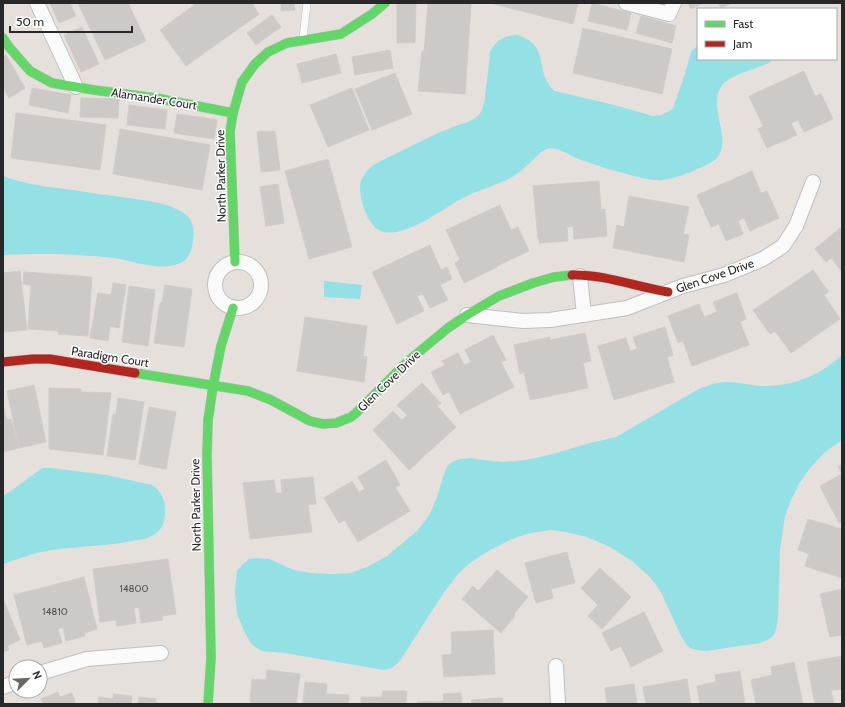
<svg xmlns="http://www.w3.org/2000/svg" width="845" height="707" viewBox="0 0 845 707" font-family="Cabin,sans-serif">
  <style>
    .water { fill: #93e0e5 }
    .building { fill: #cdc9c6; stroke: #d1ccc9 }
    .lines { fill: none; stroke-linecap: round; stroke-linejoin: round }
    .lane-casing { stroke: #c0bebe; stroke-width: 8 }
    .street-casing { stroke: #c0bebe; stroke-width: 16 }
    .fast-casing { stroke: #c0bebe; stroke-width: 10 }
    .jam-casing { stroke: #c0bebe; stroke-width: 10 }
    .lane { stroke: #fbfafa; stroke-width: 7 }
    .street { stroke: #fbfafa; stroke-width: 14 }
    .fast { stroke: #63d668; stroke-width: 9 }
    .jam { stroke: #b3261e; stroke-width: 9 }
    .labels { text-anchor: middle; stroke-width: 3; stroke-linejoin: round; paint-order: stroke }
    .number-label { font-size: 10px; fill: #525150 }
    .street-label { font-size: 12px; fill: #282828; stroke: #fff }
  </style>
  <rect width="100%" height="100%" fill="#e6e0dd"/>
  <g class="water">
    <path d="M517,35C552,45 533,72 555,91L614,105L653,116L661,115L668,112L673,108L684,77L691,52L698,45V59H774L769,63C757,68 734,74 724,83C703,105 738,144 713,161C703,168 675,179 663,180C654,181 643,178 634,176C614,171 594,165 576,158C567,154 556,146 547,149C541,151 537,156 532,161C526,166 519,173 512,177C496,186 478,190 463,198C443,208 399,244 377,229C373,226 371,222 368,218C363,208 358,191 361,181C362,178 365,173 367,171C373,163 394,155 403,150C418,143 432,135 448,129C459,124 474,123 481,112C485,104 485,95 486,86C488,75 489,63 490,52C496,40 503,36 517,35Z"/>
    <path d="M3,176C26,185 50,187 74,190C90,193 106,195 122,197C141,200 169,202 185,214C193,219 195,232 193,241C191,254 188,262 174,265C157,270 132,261 115,258C77,254 40,253 3,255Z"/>
    <path d="M324,281L362,285L360,299L324,297Z"/>
    <path d="M842,355V440L825,452L811,467L800,482L791,500L785,516L780,550L778,619L776,630L773,636L768,640L759,643L707,651L697,650L690,648L685,643L681,636L661,592L650,577L632,561L610,547L587,537L566,532L550,530L530,533L512,539L490,550L470,563L457,575L441,597L401,659C396,666 392,668 384,670L285,653L262,651L255,647L250,642L244,631L237,614L235,591L237,571L242,565L249,559L257,558L269,559L294,570L310,573L333,574L351,573L367,567L387,556L417,531L430,514L437,497L444,474L448,465L454,461L461,459L470,458L483,460L502,462L526,460L553,454L590,443L616,437L697,390C706,386 716,382 727,382C738,382 749,385 760,386C781,387 805,381 822,370C829,366 836,360 842,355Z"/>
    <path d="M43,468H51L107,475L152,485C160,490 164,497 165,507C165,518 165,527 155,534C148,539 140,539 132,541C102,547 71,546 41,552C28,555 15,560 3,564V496C17,488 29,476 43,468Z"/>
  </g>
  <g class="building">
    <path d="M50,3H70L76,16L59,23Z"/>
    <path d="M78,3H128L146,41L105,60Z"/>
    <path d="M197,3H252L259,14L186,66L160,30Z"/>
    <path d="M281,3H294L295,10L281,11Z"/>
    <path d="M397,3H416L415,43H397Z"/>
    <path d="M428,3L471,4L465,94L418,91L422,51L424,52Z"/>
    <path d="M490,3H578L573,24Z"/>
    <path d="M592,3L631,13L627,30L588,21Z"/>
    <path d="M688,3H703L691,9Z"/>
    <path d="M719,3H732L721,8Z"/>
    <path d="M272,15L281,27L256,45L247,33Z"/>
    <path d="M641,16L676,26L672,43L636,33Z"/>
    <path d="M82,27L99,64L81,72L64,35Z"/>
    <path d="M583,28L672,49L662,94L573,73Z"/>
    <path d="M390,50L393,68L355,75L352,57Z"/>
    <path d="M336,54L341,73L302,83L297,64Z"/>
    <path d="M6,55L25,88L9,98L3,88V57Z"/>
    <path d="M804,71L815,96L821,94L833,119L804,132L798,120L791,123L797,135L767,148L758,129L763,126L749,96Z"/>
    <path d="M395,73L412,114L372,130L355,89Z"/>
    <path d="M32,88L71,95L68,113L29,105Z"/>
    <path d="M352,88L369,130L328,147L310,105Z"/>
    <path d="M81,98L119,99L118,118L80,117Z"/>
    <path d="M129,105L167,110L165,129L127,125Z"/>
    <path d="M16,113L106,125L100,170L11,158Z"/>
    <path d="M177,114L217,120L214,139L174,133Z"/>
    <path d="M120,129L210,145L202,190L113,174Z"/>
    <path d="M275,131L280,170L261,172L257,132Z"/>
    <path d="M328,159L352,247L309,259L285,171Z"/>
    <path d="M752,171L761,193L767,191L779,218L750,231L744,218L738,221L743,234L726,241L719,224L711,227L697,195Z"/>
    <path d="M599,181L601,210L605,209L607,236L574,239L573,226L567,227L568,241L539,243V239H538L533,186Z"/>
    <path d="M278,184L284,223L266,226L260,187Z"/>
    <path d="M629,196L689,207L683,234L689,235L684,262L613,248L617,225L624,227Z"/>
    <path d="M500,205L511,230L518,227L529,251L497,266V267L464,283L455,263L460,260L446,230Z"/>
    <path d="M840,228L842,231V272L831,258L826,262L815,249Z"/>
    <path d="M430,245L441,270L447,267L452,279L440,285L448,300L430,308L423,294L417,296L424,311L397,324L372,272Z"/>
    <path d="M813,270L829,292L824,295L840,319L791,353L775,331L770,334L753,310Z"/>
    <path d="M20,271L27,330L3,332V273Z"/>
    <path d="M24,272L92,277L88,336L58,334V331L28,329L31,285L23,284Z"/>
    <path d="M113,283L126,285L119,328L110,326L108,341L90,338L98,293L111,295Z"/>
    <path d="M165,285L192,289L184,347L154,343L160,303H162Z"/>
    <path d="M129,286L155,290L148,346L122,342Z"/>
    <path d="M737,293L746,319L740,322L749,345L692,366L683,341L678,343L668,316L699,304L704,317L717,312L713,302Z"/>
    <path d="M305,317L367,326L363,356L367,357L364,382L297,371Z"/>
    <path d="M665,327L673,355L667,357L674,382L614,400L598,346L626,338L630,351L637,349L633,337Z"/>
    <path d="M585,333L591,361L583,363L588,388L530,400L524,372L520,374L514,345L550,337V340Z"/>
    <path d="M493,335L506,360L501,362L514,387L460,414L449,392L443,395L431,372L445,365L442,361L458,353L464,365L471,362L465,350Z"/>
    <path d="M422,383L441,403L437,406L456,427L409,470L373,430L393,411L402,420L407,415L397,405Z"/>
    <path d="M34,385L46,442L19,448L7,391Z"/>
    <path d="M49,388L81,389V392L111,393L103,455L49,449Z"/>
    <path d="M118,398L144,402L135,460L107,456L113,414H116Z"/>
    <path d="M3,406L7,420L11,419L19,448L3,452Z"/>
    <path d="M149,407L176,412L166,469L139,464Z"/>
    <path d="M386,460L400,485L395,487L410,511L358,542L345,520L339,523L324,498L352,481L359,492L365,489L358,477Z"/>
    <path d="M842,464V521L839,523L820,486L842,474L838,467Z"/>
    <path d="M313,477L316,504L308,505L312,532L250,539L243,483L274,480L276,493H282L281,480Z"/>
    <path d="M808,519L842,529V578L805,566L809,554L798,550Z"/>
    <path d="M567,552L575,583L551,589L553,598L536,603L525,563Z"/>
    <path d="M168,559L176,614L162,616L163,620L141,623L139,607L134,608L136,623L117,626L116,620L100,622L93,569Z"/>
    <path d="M600,568L631,597L602,629L588,616L598,605L581,588Z"/>
    <path d="M497,570L528,597L514,614L515,616L501,633L462,599L473,586L478,591Z"/>
    <path d="M84,577L97,629L84,633L85,636L66,641L63,627L58,629L62,643L44,648L42,641L27,645L14,595Z"/>
    <path d="M842,589V635L830,637L820,594Z"/>
    <path d="M3,599L20,640L7,646L9,650L3,652Z"/>
    <path d="M644,612L663,651L631,667L621,646L611,651L602,633Z"/>
    <path d="M493,630L495,674L444,677L442,655L452,654L451,632Z"/>
    <path d="M842,656V690V689L831,690L834,704H815L807,662Z"/>
    <path d="M794,662L803,704H756L751,680L772,675L771,667Z"/>
    <path d="M267,670L300,674L296,704H250L252,679L266,680Z"/>
    <path d="M740,671L745,704H700L697,686L716,682L715,675Z"/>
    <path d="M687,679L691,704H646L643,687Z"/>
    <path d="M305,682L327,684L326,694L349,695L348,704H303Z"/>
    <path d="M634,684L637,704H607L605,688Z"/>
    <path d="M383,691H407L406,704H361V697H382Z"/>
    <path d="M58,692L60,697L72,693L76,704H43L41,699Z"/>
    <path d="M461,693L462,704H417V702L444,701L443,694Z"/>
    <path d="M113,694L132,696L131,704H98L99,697L113,699Z"/>
    <path d="M139,697L156,699V703L168,704H138Z"/>
    <path d="M502,698L503,704H472L471,700Z"/>
  </g>
  <g class="lines">
    <g class="lane-casing">
      <path id="lane" d="M303,38L307,3"/>
    </g>
    <g class="street-casing">
      <g id="street">
        <path d="M37,3L76,87"/>
        <path d="M626,3L669,14L674,3"/>
        <circle cx="238" cy="285" r="23"/>
        <path d="M580,276L584,315"/>
        <path d="M467,315L523,321L550,320L595,313L627,308L683,286L724,275L763,259L783,246L796,226L813,182"/>
        <path d="M556,666L558,704"/>
        <path d="M40,673L87,659L161,653"/>
        <path d="M3,687L16,682"/>
      </g>
    </g>
    <g class="fast-casing">
      <g id="fast">
        <path d="M3,38L9,47L30,71L52,83L94,90L156,98L233,113"/>
        <path d="M235,262L230,132L233,113L242,82L255,64L268,52L287,43L341,34L372,14L385,3"/>
        <path d="M135,373L248,391L271,400L310,421L323,424L336,423L351,417L356,413L408,361L448,328L467,315L499,296L533,283L554,277L572,275"/>
        <path d="M208,704L211,658L207,455L208,421L213,386L221,346L233,308"/>
      </g>
    </g>
    <g class="jam-casing">
      <g id="jam">
        <path d="M572,275C603,274 637,287 668,292"/>
        <path d="M3,362L33,359H50L135,373"/>
      </g>
    </g>
    <use href="#lane" class="lane"/>
    <use href="#street" class="street"/>
    <use href="#fast" class="fast"/>
    <use href="#jam" class="jam"/>
  </g>
  <g class="labels">
    <g class="number-label">
      <text x="134" y="592">14800</text>
      <text x="55" y="615">14810</text>
    </g>
    <g class="street-label">
      <text transform="translate(154 99) rotate(9)" y="4">Alamander Court</text>
      <text transform="translate(221 176) rotate(-91)" y="4">North Parker Drive</text>
      <text transform="translate(715 276) rotate(-19)" y="4">Glen Cove Drive</text>
      <text transform="translate(110 357) rotate(9)" y="4">Paradigm Court</text>
      <text transform="translate(389 381) rotate(-44)" y="4">Glen Cove Drive</text>
      <text transform="translate(196 505) rotate(-91)" y="4">North Parker Drive</text>
    </g>
  </g>
  <rect width="845" height="707" fill="none" stroke="#282828" stroke-width="8"/>
  <rect x="697" y="8" width="140" height="52" fill="#ffffff" stroke="#a9a9a9"/>
  <rect x="705" y="21" width="20" height="6" fill="#63d668" stroke="#a9a9a9"/>
  <text x="733" y="28" font-size="12" fill="#282828">Fast</text>
  <rect x="705" y="41" width="20" height="6" fill="#b3261e" stroke="#a9a9a9"/>
  <text x="733" y="48" font-size="12" fill="#282828">Jam</text>
  <g transform="translate(28 679) rotate(66)"><circle r="19" fill="#ffffff" stroke="#a9a9a9"/>
  <path d="M0-3L7 15L0 10L-7 15Z" fill="#6a6867"/>
  <text y="-6" font-size="11" font-weight="bold" text-anchor="middle" fill="#282828">N</text>
  </g>
  <path d="M10 26v6h122v-6" fill="none" stroke="#282828" stroke-width="2"/>
  <text x="16" y="26" font-size="12" fill="#282828" stroke="#ffffff" stroke-width="3" paint-order="stroke">50 m</text>
</svg>
